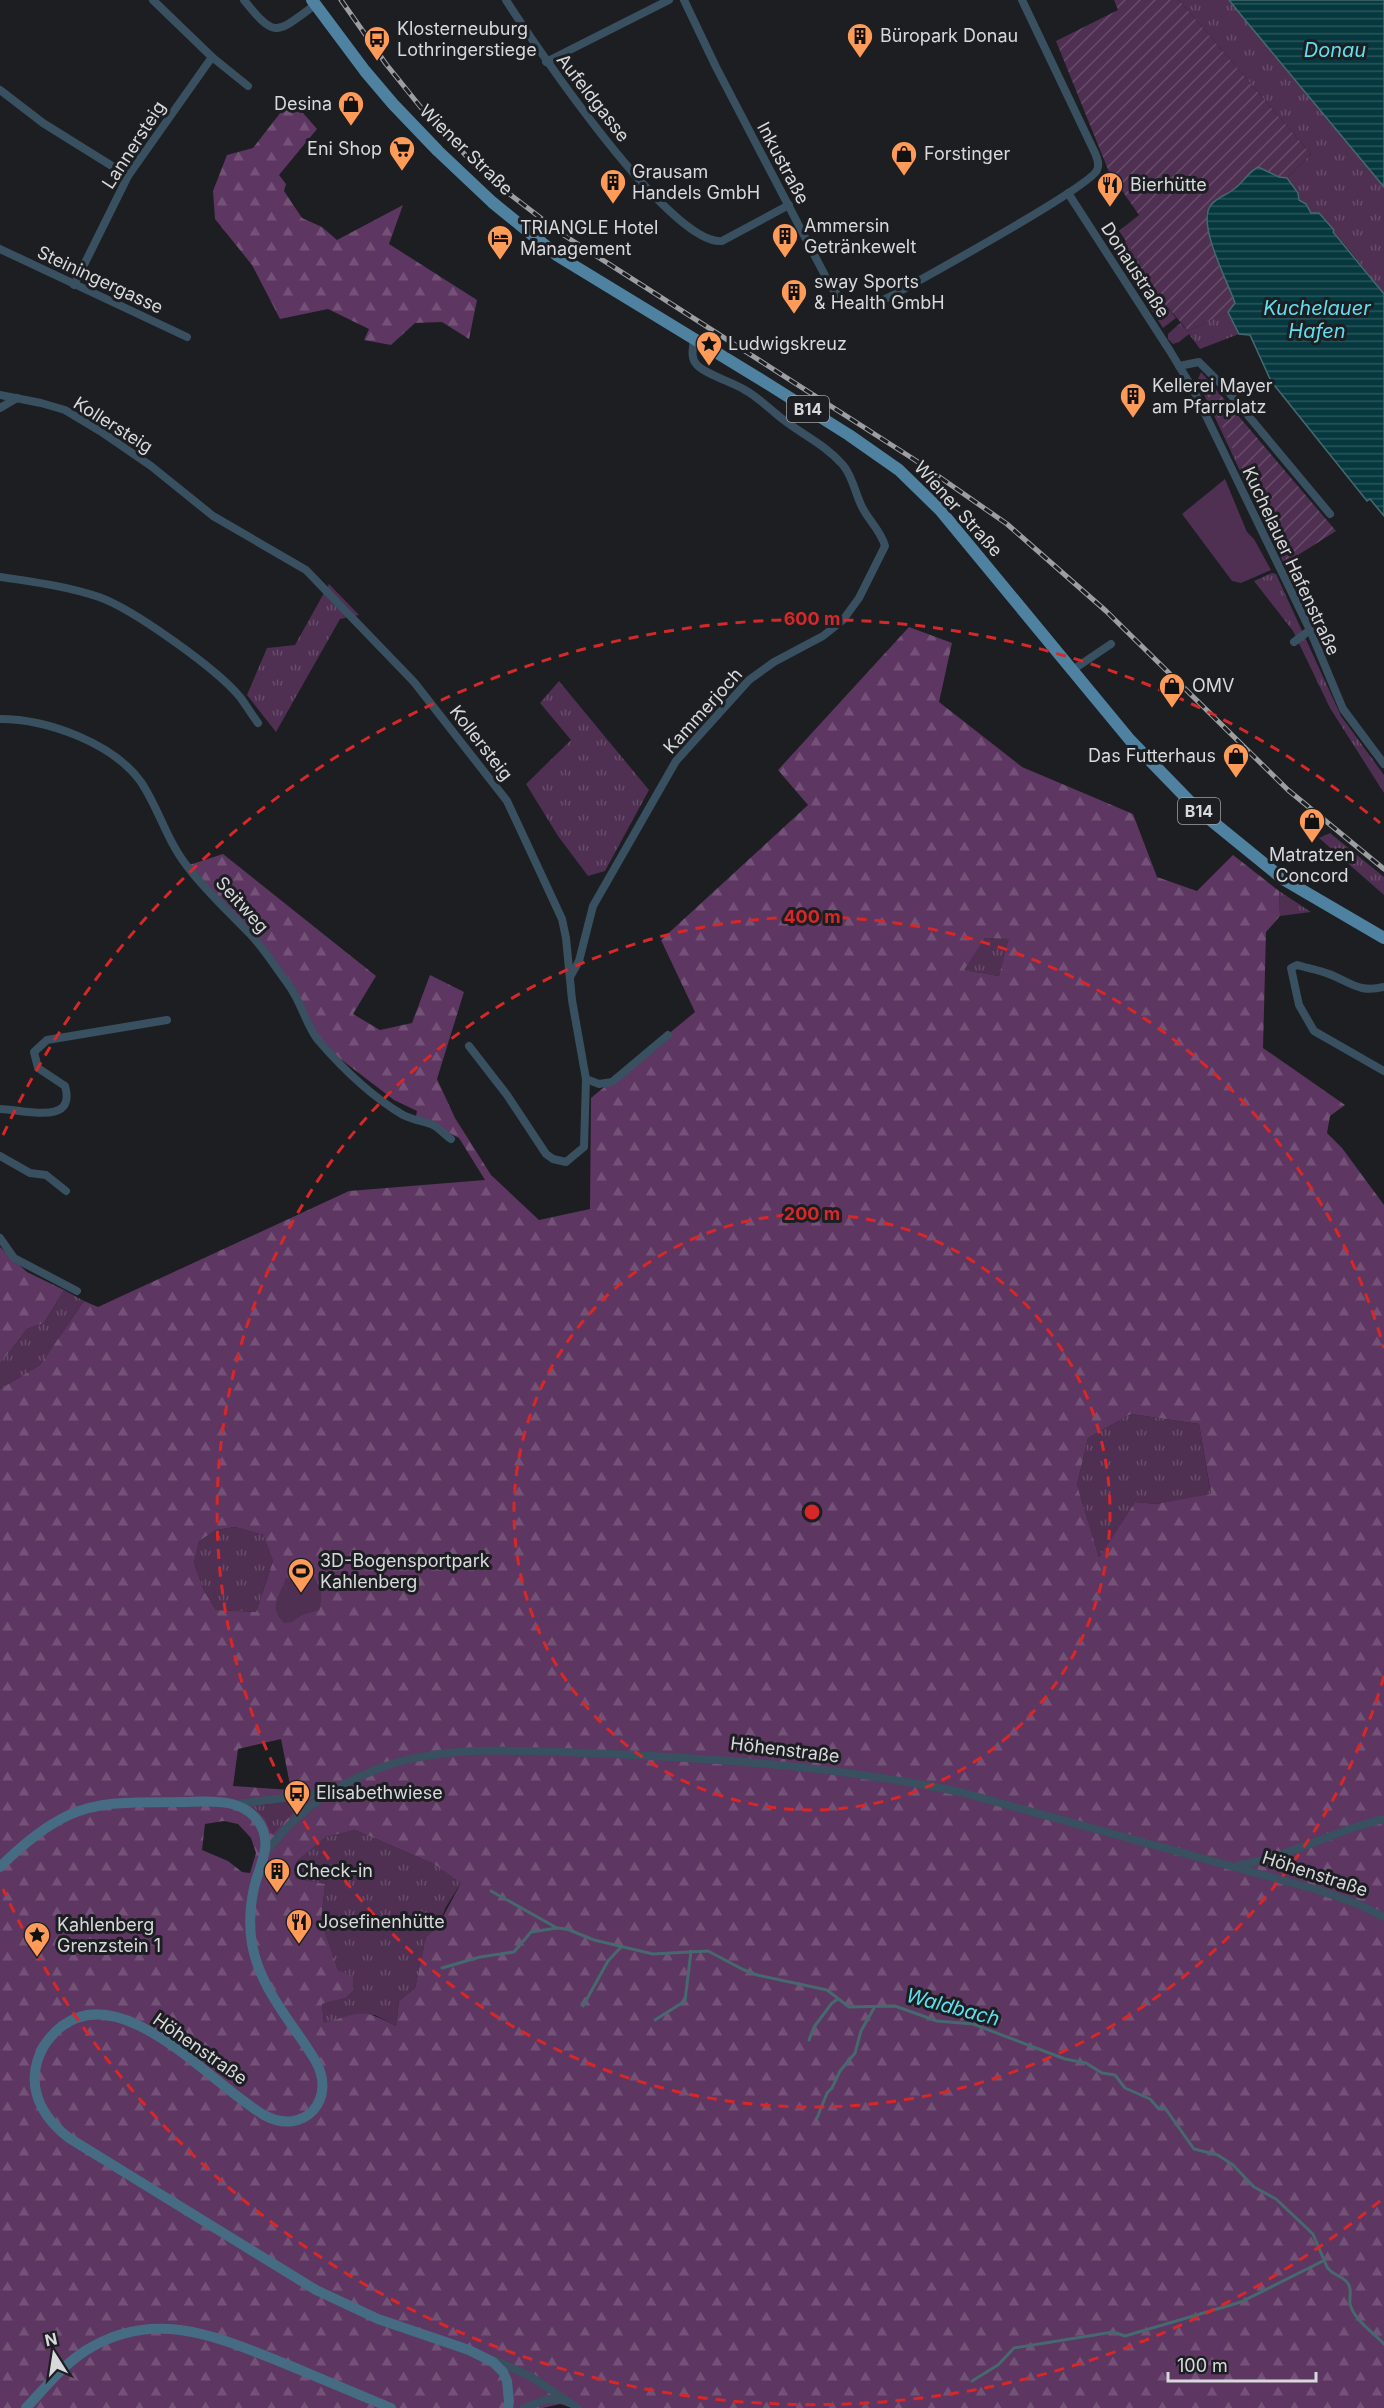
<svg xmlns="http://www.w3.org/2000/svg" width="1384" height="2408" viewBox="0 0 1384 2408" font-family="Inter,sans-serif">
  <style>
    .grass { fill: url(#grass-tufts) }
    .forest { fill: url(#forest-firs); fill-rule: evenodd }
    .garden { fill: url(#garden-furrows) }
    .pitch { fill: #4f2f52 }
    .water { fill: url(#water-rules); stroke: #45696e; stroke-width: 1.5 }
    .lines { fill: none; stroke-linecap: round; stroke-linejoin: round }
    .stream { stroke: #45696e; stroke-width: 3 }
    .street { stroke: #38505f; stroke-width: 8 }
    .secondary { stroke: #456c83; stroke-width: 10 }
    .primary { stroke: #4e82a0; stroke-width: 12 }
    .rail-casing { stroke: #9c9ea1; stroke-width: 5 }
    .rail { stroke: #1c1e22; stroke-width: 3; stroke-dasharray: 9; stroke-linecap: butt }
    .ring { fill: none; stroke: #d62828; stroke-width: 3; stroke-dasharray: 10 8 }
    .labels { text-anchor: middle; stroke-width: 6; stroke-linejoin: round; paint-order: stroke }
    .shield { fill: #1c1e22; stroke: #9fa1a4; stroke-width: 1.5 }
    .shield-label { font-size: 16px; font-weight: bold; fill: #d7d9db }
    .poi-label { font-size: 18px; fill: #d7d9db; stroke: #1c1e22; text-anchor: start }
    .street-label { font-size: 18px; fill: #d7d9db; stroke: #1c1e22 }
    .water-label { font-size: 20px; font-style: italic; fill: #5ee0ef; stroke: #1c1e22 }
    .centre { fill: #d62828; stroke: #1c1e22; stroke-width: 3 }
    .ring-label { font-size: 18px; text-anchor: middle; font-weight: bold; fill: #d62828; stroke: #1c1e22; stroke-width: 6; stroke-linejoin: round; paint-order: stroke }
  </style>
  <defs>
    <pattern id="grass-tufts" width="24" height="20" patternUnits="userSpaceOnUse" patternTransform="scale(1.5)"><rect width="24" height="20" fill="#4f2f52"/><path d="M3 7l-1-3M5 7V3M7 7l1-3M15 17l-1-3M17 17v-4M19 17l1-3" fill="none" stroke="#684d6a"/></pattern>
    <pattern id="forest-firs" width="22" height="20" patternUnits="userSpaceOnUse" patternTransform="scale(1.5)"><rect width="22" height="20" fill="#5d3661"/><path d="M5 1l3.5 6h-7zM16 11l3.5 6h-7z" fill="#745277"/></pattern>
    <pattern id="garden-furrows" width="10" height="10" patternUnits="userSpaceOnUse" patternTransform="scale(1.5)"><rect width="10" height="10" fill="#4f2f52"/><path d="M-1 1l2-2M0 10L10 0M9 11l2-2" fill="none" stroke="#684d6a"/></pattern>
    <pattern id="water-rules" width="6" height="5" patternUnits="userSpaceOnUse" patternTransform="scale(1.5)"><rect width="6" height="5" fill="#06393f"/><path d="M0 2.5h6" fill="none" stroke="#2a555a"/></pattern>
  </defs>
  <rect width="100%" height="100%" fill="#1c1e22"/>
  <g class="grass">
    <path d="M1179,0H1229L1384,187V294C1371,278 1327,218 1311,213L1306,204L1299,199L1298,193L1287,178L1311,154Z"/>
    <path d="M1126,241L1141,263L1135,269L1147,283L1140,288H1137L1113,252V250Z"/>
    <path d="M1154,291L1176,318L1163,328L1145,300Z"/>
    <path d="M1228,312L1239,334L1200,349L1189,334L1179,342L1173,344L1168,339V334L1180,323L1188,331Z"/>
    <path d="M1201,372L1208,380L1203,384L1287,562L1284,564L1201,388L1198,379Z"/>
    <path d="M1272,573L1276,574L1341,716L1384,775V793L1330,708L1293,631L1254,581Z"/>
    <path d="M329,584L359,615L340,619L276,732L247,695L267,648L295,645Z"/>
    <path d="M559,681L649,790L605,871L588,876L558,836L526,784L571,740L540,703Z"/>
    <path d="M1330,833L1384,877V895L1319,838Z"/>
    <path d="M1279,891L1311,912L1280,916Z"/>
    <path d="M985,938L1010,939L999,976L963,970Z"/>
    <path d="M64,1290L84,1301L40,1365L0,1389V1364L27,1329L44,1323Z"/>
    <path d="M1131,1414L1199,1424L1211,1495L1156,1504L1135,1502L1099,1557L1077,1485L1088,1438Z"/>
    <path d="M235,1527L263,1535L273,1561L256,1612L216,1610L204,1591L194,1563L199,1541L216,1530Z"/>
    <path d="M306,1799L272,1836L265,1818L254,1808V1806Z"/>
    <path d="M355,1830L432,1863L461,1883L446,1907L438,1926L426,1937L415,1988L399,2001L396,2026L375,2015L324,2023L322,2004L346,1998L354,1990L353,1976L338,1970L321,1921L325,1884L294,1878L297,1861L326,1837Z"/>
  </g>
  <g class="forest">
    <path d="M291,99L317,129L279,175L286,184L284,191L302,218L322,227L337,240L403,205L389,244L477,300L469,339L442,322L415,323L391,345L364,340L369,329L328,309L280,319L252,265L215,219L213,191L227,155L253,148Z"/>
    <path d="M909,627L952,643L939,702L1022,767L1133,814L1157,877L1197,891L1233,855L1279,891L1280,916L1266,932L1263,1048L1345,1105L1330,1116L1327,1133L1342,1148L1384,1205V2408H573L560,2404L543,2408H0V1389L40,1365L84,1301L98,1307L349,1191L485,1180L459,1138L416,1116L417,1111L394,1100L317,1041L301,1003L247,932L186,866L223,854L376,976L353,1014L380,1030L412,1023L430,975L464,992L437,1079L455,1118L491,1175L539,1220L590,1209L591,1098L695,1012L661,940L808,805L778,770ZM985,938L1009,939L999,976L964,970ZM1131,1414L1199,1424L1211,1494L1156,1504L1135,1502L1099,1557L1077,1485L1088,1438ZM235,1527L263,1535L273,1561L256,1612L216,1610L204,1591L194,1563L199,1541L216,1530ZM281,1739L291,1790L233,1786L238,1749ZM306,1799L272,1835L265,1818L254,1808V1806ZM224,1821L238,1824L251,1838L256,1853L250,1873L242,1872L228,1861L202,1850L205,1824ZM355,1830L432,1863L461,1883L438,1926L426,1937L415,1988L399,2001L396,2026C359,2007 361,2013 324,2023L322,2004L346,1998L354,1990L353,1976L338,1970L321,1921L325,1884L295,1878L297,1861L326,1837Z"/>
    <path d="M0,1247L27,1272L64,1290L44,1323L27,1329L0,1364Z"/>
  </g>
  <g class="garden">
    <path d="M1114,0H1179L1311,154L1287,178L1279,177L1258,167C1247,173 1244,180 1236,188C1225,197 1213,199 1206,214L1235,303L1228,312L1188,331L1135,269L1141,263L1119,231L1139,215L1109,172L1056,41L1118,10Z"/>
    <path d="M1208,380L1336,531L1287,562L1202,384Z"/>
  </g>
  <g class="pitch">
    <path d="M1225,479L1247,532L1254,539L1271,570L1241,583L1232,581L1182,514Z"/>
    <path d="M312,1574C321,1587 324,1596 319,1610L302,1615L292,1622L284,1623C268,1606 279,1598 286,1578Z"/>
  </g>
  <g class="water">
    <path d="M1229,0H1384V187L1241,15Z"/>
    <path d="M1258,167L1279,177L1287,178L1298,193L1299,200L1306,204L1311,213H1319L1334,230L1333,232L1384,294V516L1370,499L1367,501L1271,381L1250,335L1239,334L1228,312L1235,303C1228,282 1196,223 1211,205C1217,197 1227,195 1234,189C1244,182 1247,173 1258,167Z"/>
  </g>
  <g class="lines">
    <g class="stream">
      <path d="M491,1891L557,1928"/>
      <path d="M442,1968L480,1957L514,1952L531,1932L557,1928L567,1929L594,1940L653,1954L708,1951L742,1969L757,1975L827,1990L849,2007L895,2006L937,2021L973,2024L1065,2059L1086,2063L1102,2073L1115,2075L1125,2088L1150,2099L1158,2108H1165L1194,2149L1218,2155L1233,2165L1254,2187L1276,2199L1313,2234L1327,2267C1332,2275 1340,2275 1346,2281C1353,2288 1349,2296 1350,2304C1354,2320 1373,2332 1384,2344"/>
      <path d="M583,2006L608,1961L622,1946"/>
      <path d="M655,2020L685,2001L691,1951"/>
      <path d="M809,2040L814,2027L832,2003L838,1999"/>
      <path d="M817,2118L827,2093L832,2088L840,2071L855,2053L861,2031L874,2008"/>
      <path d="M972,2381L998,2365L1014,2348L1113,2332L1125,2336L1241,2302L1325,2260"/>
    </g>
    <g class="street">
      <path d="M153,0L212,57L248,86"/>
      <path d="M244,0C276,40 276,33 315,5"/>
      <path d="M506,0C534,44 671,247 722,241L789,205"/>
      <path d="M684,0L716,67L830,285C850,316 869,308 897,293C925,277 1090,187 1097,170C1100,164 1097,158 1095,153L1022,0"/>
      <path d="M546,62L669,0"/>
      <path d="M0,90L43,123L128,176"/>
      <path d="M1068,193L1170,351L1193,389L1310,630L1343,709L1384,764"/>
      <path d="M0,249L187,337"/>
      <path d="M74,285L128,176L212,57"/>
      <path d="M1179,366L1199,362L1226,389L1330,514"/>
      <path d="M0,395L41,403L65,410L100,431L151,466L213,516L306,570L414,682L507,801L562,919L566,938L572,1000L586,1079L584,1147L566,1162L553,1159L546,1154L507,1095L469,1046"/>
      <path d="M0,408L17,398"/>
      <path d="M0,577C34,582 66,586 99,597C133,609 217,669 240,697C246,705 252,715 258,723"/>
      <path d="M1294,642L1310,630"/>
      <path d="M1071,671L1111,644"/>
      <path d="M0,719C47,719 113,743 141,782C159,809 167,841 187,866C205,890 228,911 249,933C264,948 275,967 288,984C301,1001 306,1025 318,1040C342,1068 371,1096 403,1115C413,1120 423,1121 433,1125C439,1128 445,1135 451,1139"/>
      <path d="M570,977L579,961L593,906L676,761L749,680L774,662L823,636L843,620L859,598L885,546C881,531 869,521 862,507C855,493 853,477 843,465C823,442 796,432 774,412C764,404 756,396 745,390C732,382 705,374 697,365C690,358 693,348 694,339"/>
      <path d="M1384,987C1359,993 1352,983 1329,974C1319,970 1307,968 1297,965L1291,968L1299,1005L1314,1031L1384,1071"/>
      <path d="M586,1079L599,1084L612,1082L668,1035"/>
      <path d="M0,1109C22,1109 77,1127 65,1086L38,1068L34,1052L47,1040L167,1020"/>
      <path d="M0,1156L30,1173L46,1175L66,1191"/>
      <path d="M0,1238L14,1258L77,1291"/>
      <path d="M236,1804L325,1793"/>
      <path d="M265,1854C297,1809 339,1781 392,1764C453,1745 523,1751 586,1753C711,1758 837,1766 960,1792L1318,1890L1358,1904L1384,1917"/>
      <path d="M1239,1865C1289,1857 1335,1830 1384,1819"/>
      <path d="M494,2360L530,2376L578,2408"/>
      <path d="M524,2408L548,2399L565,2400"/>
    </g>
    <g class="secondary">
      <path d="M0,1867C20,1847 43,1827 69,1815C104,1799 143,1803 181,1802C197,1802 215,1800 232,1804C243,1807 254,1814 260,1824C273,1846 259,1866 254,1888C250,1906 249,1926 252,1944C260,1989 292,2022 315,2060C338,2099 304,2137 264,2115C213,2086 124,1979 62,2026C47,2038 37,2054 35,2073C32,2100 49,2123 69,2138L316,2290L378,2319L469,2350L493,2362L503,2372L507,2381L509,2402L508,2408"/>
      <path d="M26,2408C45,2388 62,2366 85,2351C154,2307 218,2337 286,2364C321,2379 356,2393 391,2408"/>
    </g>
    <path class="primary" d="M312,0L365,71L393,104L438,151L492,202L558,256L768,384L849,435L899,470L940,510L1130,740L1197,809L1283,879L1384,938"/>
    <g class="rail-casing">
      <path id="rail" d="M341,0L386,64L427,115L475,165L503,189L559,232L915,460L1007,524L1106,611L1288,790L1384,869"/>
    </g>
    <use href="#rail" class="rail"/>
  </g>
  <g class="ring">
    <circle cx="812" cy="1512" r="298"/>
    <path d="M1384 1676A595 595 0 1 1 1384 1348"/>
    <path d="M1380 2201A893 893 0 0 1 3 1889M3 1135A893 893 0 0 1 1380 823"/>
  </g>
  <defs>
    <g id="building-pin" transform="scale(1.35)"><path d="M0 17L-7.5 6A9.5 9.5 0 1 1 7.5 6Z" fill="#fe9b58" stroke="#1c1e22"/><path d="M-4-6H4V6H1V3H-1V6H-4ZM-2.5-4.3h1.7v1.8h-1.7ZM.8-4.3h1.7v1.8H.8ZM-2.5-1h1.7V.8h-1.7ZM.8-1h1.7V.8H.8Z" fill="#111"/></g>
    <g id="bus-pin" transform="scale(1.35)"><path d="M0 17L-7.5 6A9.5 9.5 0 1 1 7.5 6Z" fill="#fe9b58" stroke="#1c1e22"/><path d="M-5-6H5V4H4V6H2V4H-2V6H-4V4H-5ZM-3.5-4V0h7V-4ZM-3.5 1.2v1.5H-2V1.2ZM2 1.2v1.5H3.5V1.2Z" fill="#111"/></g>
    <g id="shop-pin" transform="scale(1.35)"><path d="M0 17L-7.5 6A9.5 9.5 0 1 1 7.5 6Z" fill="#fe9b58" stroke="#1c1e22"/><path d="M-5-2.5h2.3a2.7 3.5 0 0 1 5.4 0H5L5.5 6h-11ZM-1.5-2.5h3a1.5 2.3 0 0 0-3 0Z" fill="#111"/></g>
    <g id="supermarket-pin" transform="scale(1.35)"><path d="M0 17L-7.5 6A9.5 9.5 0 1 1 7.5 6Z" fill="#fe9b58" stroke="#1c1e22"/><path d="M-6-5.5h2.5l.6 2H6L4.5 2H-2.5L-4.4-4H-6ZM-1.5 3.2a1.3 1.3 0 1 0 .1 0ZM3 3.2a1.3 1.3 0 1 0 .1 0Z" fill="#111"/></g>
    <g id="restaurant-pin" transform="scale(1.35)"><path d="M0 17L-7.5 6A9.5 9.5 0 1 1 7.5 6Z" fill="#fe9b58" stroke="#1c1e22"/><path d="M-5-6h1v4h1v-4h1v4h1v-4h1v5L-1.5 .5V6h-2V.5L-5-1ZM5-6V6H3V1.5H1.5Q1.5-4 5-6Z" fill="#111"/></g>
    <g id="hotel-pin" transform="scale(1.35)"><path d="M0 17L-7.5 6A9.5 9.5 0 1 1 7.5 6Z" fill="#fe9b58" stroke="#1c1e22"/><path d="M-6-4.5h1.5V1H6V5H4.5V3h-9V5H-6ZM-4 0a1.8 1.8 0 1 1 3.6 0ZM.5 0V-2.5h3Q6-2.5 6 0Z" fill="#111"/></g>
    <g id="sight-pin" transform="scale(1.35)"><path d="M0 17L-7.5 6A9.5 9.5 0 1 1 7.5 6Z" fill="#fe9b58" stroke="#1c1e22"/><path d="M0-6L1.8-2.2L6-1.7L2.9 1.2L3.7 5.4L0 3.3L-3.7 5.4L-2.9 1.2L-6-1.7L-1.8-2.2Z" fill="#111"/></g>
    <g id="stadium-pin" transform="scale(1.35)"><path d="M0 17L-7.5 6A9.5 9.5 0 1 1 7.5 6Z" fill="#fe9b58" stroke="#1c1e22"/><path d="M0-5a6.5 5 0 1 0 0 10a6.5 5 0 1 0 0-10ZM-3.5-1.8h7v3.6h-7Z" fill="#111"/></g>
  </defs>
  <g fill-rule="evenodd">
    <use href="#building-pin" x="860" y="36"/>
    <use href="#bus-pin" x="377" y="39"/>
    <use href="#shop-pin" x="351" y="104"/>
    <use href="#supermarket-pin" x="402" y="149"/>
    <use href="#shop-pin" x="904" y="154"/>
    <use href="#building-pin" x="613" y="182"/>
    <use href="#restaurant-pin" x="1110" y="185"/>
    <use href="#building-pin" x="785" y="236"/>
    <use href="#hotel-pin" x="500" y="238"/>
    <use href="#building-pin" x="794" y="292"/>
    <use href="#sight-pin" x="709" y="344"/>
    <use href="#building-pin" x="1133" y="396"/>
    <use href="#shop-pin" x="1172" y="686"/>
    <use href="#shop-pin" x="1236" y="756"/>
    <use href="#shop-pin" x="1312" y="821"/>
    <use href="#stadium-pin" x="301" y="1571"/>
    <use href="#bus-pin" x="297" y="1793"/>
    <use href="#building-pin" x="277" y="1871"/>
    <use href="#restaurant-pin" x="299" y="1922"/>
    <use href="#sight-pin" x="37" y="1935"/>
  </g>
  <g class="labels">
    <g class="shield">
      <rect x="787" y="396" width="42" height="26" rx="4.5"/>
      <rect x="1178" y="798" width="42" height="26" rx="4.5"/>
    </g>
    <g class="shield-label">
      <text x="808" y="415">B14</text>
      <text x="1199" y="817">B14</text>
    </g>
    <g class="poi-label">
      <text x="397" y="35">Klosterneuburg<tspan x="397" dy="21">Lothringerstiege</tspan></text>
      <text x="880" y="42">Büropark Donau</text>
      <text x="332" y="110" text-anchor="end">Desina</text>
      <text x="382" y="155" text-anchor="end">Eni Shop</text>
      <text x="924" y="160">Forstinger</text>
      <text x="632" y="178">Grausam<tspan x="632" dy="21">Handels GmbH</tspan></text>
      <text x="1130" y="191">Bierhütte</text>
      <text x="804" y="232">Ammersin<tspan x="804" dy="21">Getränkewelt</tspan></text>
      <text x="520" y="234">TRIANGLE Hotel<tspan x="520" dy="21">Management</tspan></text>
      <text x="814" y="288">sway Sports<tspan x="814" dy="21">&amp; Health GmbH</tspan></text>
      <text x="728" y="350">Ludwigskreuz</text>
      <text x="1152" y="392">Kellerei Mayer<tspan x="1152" dy="21">am Pfarrplatz</tspan></text>
      <text x="1192" y="692">OMV</text>
      <text x="1216" y="762" text-anchor="end">Das Futterhaus</text>
      <text x="1312" y="861" text-anchor="middle">Matratzen<tspan x="1312" dy="21">Concord</tspan></text>
      <text x="320" y="1567">3D-Bogensportpark<tspan x="320" dy="21">Kahlenberg</tspan></text>
      <text x="316" y="1799">Elisabethwiese</text>
      <text x="296" y="1877">Check-in</text>
      <text x="318" y="1928">Josefinenhütte</text>
      <text x="57" y="1931">Kahlenberg<tspan x="57" dy="21">Grenzstein 1</tspan></text>
    </g>
    <g class="street-label">
      <text transform="translate(593 98) rotate(52)" y="6">Aufeldgasse</text>
      <text transform="translate(134 145) rotate(-57)" y="6">Lannersteig</text>
      <text transform="translate(466 150) rotate(44)" y="6">Wiener Straße</text>
      <text transform="translate(783 163) rotate(62)" y="6">Inkustraße</text>
      <text transform="translate(1135 270) rotate(57)" y="6">Donaustraße</text>
      <text transform="translate(100 280) rotate(25)" y="6">Steiningergasse</text>
      <text transform="translate(113 425) rotate(32)" y="6">Kollersteig</text>
      <text transform="translate(958 509) rotate(48)" y="6">Wiener Straße</text>
      <text transform="translate(1291 561) rotate(65)" y="6">Kuchelauer Hafenstraße</text>
      <text transform="translate(703 711) rotate(-48)" y="6">Kammerjoch</text>
      <text transform="translate(481 743) rotate(52)" y="6">Kollersteig</text>
      <text transform="translate(242 905) rotate(48)" y="6">Seitweg</text>
      <text transform="translate(785 1750) rotate(7)" y="6">Höhenstraße</text>
      <text transform="translate(1315 1874) rotate(18)" y="6">Höhenstraße</text>
      <text transform="translate(200 2049) rotate(35)" y="6">Höhenstraße</text>
    </g>
    <g class="water-label">
      <text x="1335" y="57">Donau</text>
      <text x="1317" y="315">Kuchelauer<tspan x="1317" dy="23">Hafen</tspan></text>
      <text transform="translate(953 2007) rotate(15)" y="7">Waldbach</text>
    </g>
  </g>
  <circle cx="812" cy="1512" r="9" class="centre"/>
  <g class="ring-label">
    <text x="812" y="625">600 m</text>
    <text x="812" y="923">400 m</text>
    <text x="812" y="1220">200 m</text>
  </g>
  <g transform="translate(54 2354) rotate(348)" stroke="#1c1e22" stroke-width="4.5" paint-order="stroke">
  <path d="M0-4.5L10 22L0 15L-10 22Z" fill="#d7d9db"/>
  <text y="-9" font-size="16" font-weight="bold" text-anchor="middle" fill="#d7d9db">N</text>
  </g>
  <path d="M1168 2372v9h148v-9" fill="none" stroke="#d7d9db" stroke-width="3"/>
  <text x="1177" y="2372" font-size="18" fill="#d7d9db" stroke="#1c1e22" stroke-width="4.5" paint-order="stroke">100 m</text>
</svg>
